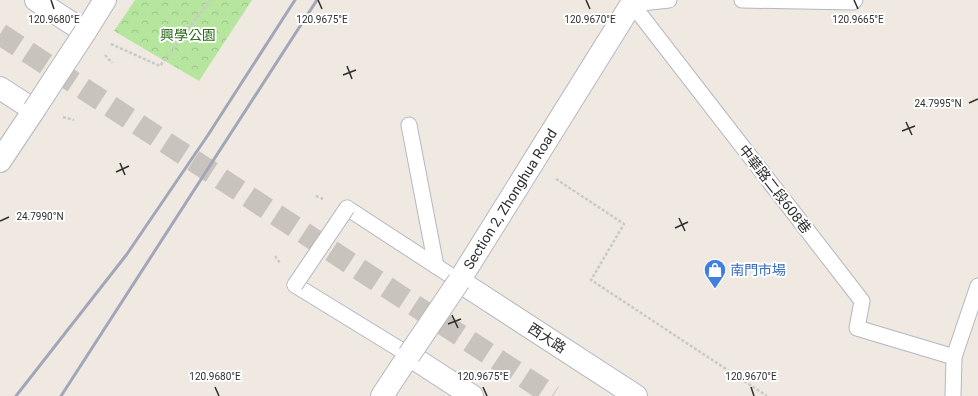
<svg xmlns="http://www.w3.org/2000/svg" width="978" height="396" viewBox="0 0 978 396" font-family="Roboto,'Noto Sans TC',sans-serif">
  <style>
    .forest { fill: url(#forest-crowns) }
    .lines { fill: none; stroke-linecap: round; stroke-linejoin: round }
    .secondary-tunnel { stroke: #c8c4bd; stroke-width: 22; stroke-dasharray: 22 11; stroke-linecap: butt }
    .lane-casing { stroke: #b4b7c1; stroke-width: 17 }
    .street-casing { stroke: #b4b7c1; stroke-width: 24 }
    .secondary-casing { stroke: #b4b7c1; stroke-width: 24 }
    .path { stroke: #c9c9c9; stroke-width: 2.5; stroke-dasharray: 3 2; stroke-linecap: butt }
    .lane { stroke: #fff; stroke-width: 15 }
    .street { stroke: #fff; stroke-width: 22 }
    .secondary { stroke: #fff; stroke-width: 22 }
    .rail { stroke: #a3a6b8; stroke-width: 3 }
    .lane-bridge-casing { stroke: #b4b7c1; stroke-width: 17; stroke-linecap: butt }
    .street-bridge-casing { stroke: #b4b7c1; stroke-width: 24; stroke-linecap: butt }
    .secondary-bridge-casing { stroke: #b4b7c1; stroke-width: 24; stroke-linecap: butt }
    .lane-bridge { stroke: #fff; stroke-width: 15 }
    .street-bridge { stroke: #fff; stroke-width: 22 }
    .secondary-bridge { stroke: #fff; stroke-width: 22 }
    .ticks { fill: none; stroke: #2e2e2e; stroke-width: 1.5 }
    .labels { text-anchor: middle; stroke-width: 4; stroke-linejoin: round; paint-order: stroke }
    .park-label { font-size: 14px; fill: #2c6e1b; stroke: #fff }
    .street-label { font-size: 14px; fill: #2e2e2e; stroke: #fff }
    .shop-label { font-size: 14px; fill: #366cbe; stroke: #fff; text-anchor: start }
    .ticks-label { font-size: 10px; text-anchor: middle; fill: #2e2e2e; stroke: #fff; stroke-width: 4; stroke-linejoin: round; paint-order: stroke }
  </style>
  <defs>
    <pattern id="forest-crowns" width="20" height="18" patternUnits="userSpaceOnUse"><rect width="20" height="18" fill="#b6e59e"/><path d="M2 6a3 3 0 1 1 6 0M12 15a3 3 0 1 1 6 0" fill="none" stroke="#9dc588"/></pattern>
  </defs>
  <rect width="100%" height="100%" fill="#efe9e1"/>
  <path class="forest" d="M135,0H252L199,81L114,31Z"/>
  <g class="lines">
    <path class="secondary-tunnel" d="M0,34L553,396"/>
    <g class="lane-casing">
      <g id="lane">
        <path d="M742,0L853,2L855,0"/>
        <path d="M632,4L862,301L857,328L954,357"/>
        <path d="M632,4L669,0"/>
        <path d="M409,125L436,266"/>
        <path d="M347,208L459,281"/>
        <path d="M295,285L409,355"/>
        <path d="M953,396L954,357L978,286"/>
      </g>
    </g>
    <g class="street-casing">
      <g id="street">
        <path d="M36,0L85,32L105,0"/>
        <path d="M0,88L34,110L0,161"/>
        <path d="M459,281L636,396"/>
        <path d="M409,355L472,396"/>
      </g>
    </g>
    <g class="secondary-casing">
      <g id="secondary">
        <path d="M459,281L634,0"/>
        <path d="M382,396L409,355"/>
      </g>
    </g>
    <g class="path">
      <path d="M111,44L160,66L210,0"/>
      <path d="M105,55L112,63"/>
      <path d="M63,117L74,120"/>
      <path d="M556,179L624,224L591,280L767,396"/>
      <path d="M316,196L323,199"/>
      <path d="M275,256L280,263"/>
    </g>
    <use href="#lane" class="lane"/>
    <use href="#street" class="street"/>
    <use href="#secondary" class="secondary"/>
    <g class="rail">
      <path d="M16,396L127,254L208,135L295,0"/>
      <path d="M61,396L317,0"/>
    </g>
    <g class="lane-bridge-casing">
      <path id="lane-bridge" d="M295,285L347,208"/>
    </g>
    <g class="street-bridge-casing">
      <path id="street-bridge" d="M34,110L85,32"/>
    </g>
    <g class="secondary-bridge-casing">
      <path id="secondary-bridge" d="M409,355L459,281"/>
    </g>
    <use href="#lane-bridge" class="lane-bridge"/>
    <use href="#street-bridge" class="street-bridge"/>
    <use href="#secondary-bridge" class="secondary-bridge"/>
  </g>
  <path class="ticks" d="M51,0L54,9M318,0L322,9M586,0L590,9M854,0L858,9M347,66L352,79M343,75L356,70M969,103L978,99M906,122L912,135M902,131L915,126M120,163L125,175M116,172L129,166M679,218L685,231M0,221L9,217M675,228L688,222M452,315L458,328M448,324L461,319M215,387L219,396M483,387L487,396M751,387L754,396"/>
  <defs>
    <g id="shop-pin" transform="scale(1.15)"><path d="M0 17L-7.5 6A9.5 9.5 0 1 1 7.5 6Z" fill="#3f7fe0" stroke="#fff"/><path d="M-5-2.5h2.3a2.7 3.5 0 0 1 5.4 0H5L5.5 6h-11ZM-1.5-2.5h3a1.5 2.3 0 0 0-3 0Z" fill="#fff"/></g>
  </defs>
  <g fill-rule="evenodd">
    <use href="#shop-pin" x="715" y="270"/>
  </g>
  <g class="labels">
    <g class="park-label">
      <text x="188" y="40">興學公園</text>
    </g>
    <g class="street-label">
      <text transform="translate(775 189) rotate(52)" y="5">中華路二段608巷</text>
      <text transform="translate(510 199) rotate(-58)" y="5">Section 2, Zhonghua Road</text>
      <text transform="translate(547 338) rotate(33)" y="5">西大路</text>
    </g>
    <g class="shop-label">
      <text x="730" y="275">南門市場</text>
    </g>
  </g>
  <g class="ticks-label">
    <text x="54" y="23">120.9680°E</text>
    <text x="322" y="23">120.9675°E</text>
    <text x="858" y="23">120.9665°E</text>
    <text x="590" y="23">120.9670°E</text>
    <text x="938" y="107">24.7995°N</text>
    <text x="40" y="220">24.7990°N</text>
    <text x="215" y="380">120.9680°E</text>
    <text x="483" y="380">120.9675°E</text>
    <text x="751" y="380">120.9670°E</text>
  </g>
</svg>
